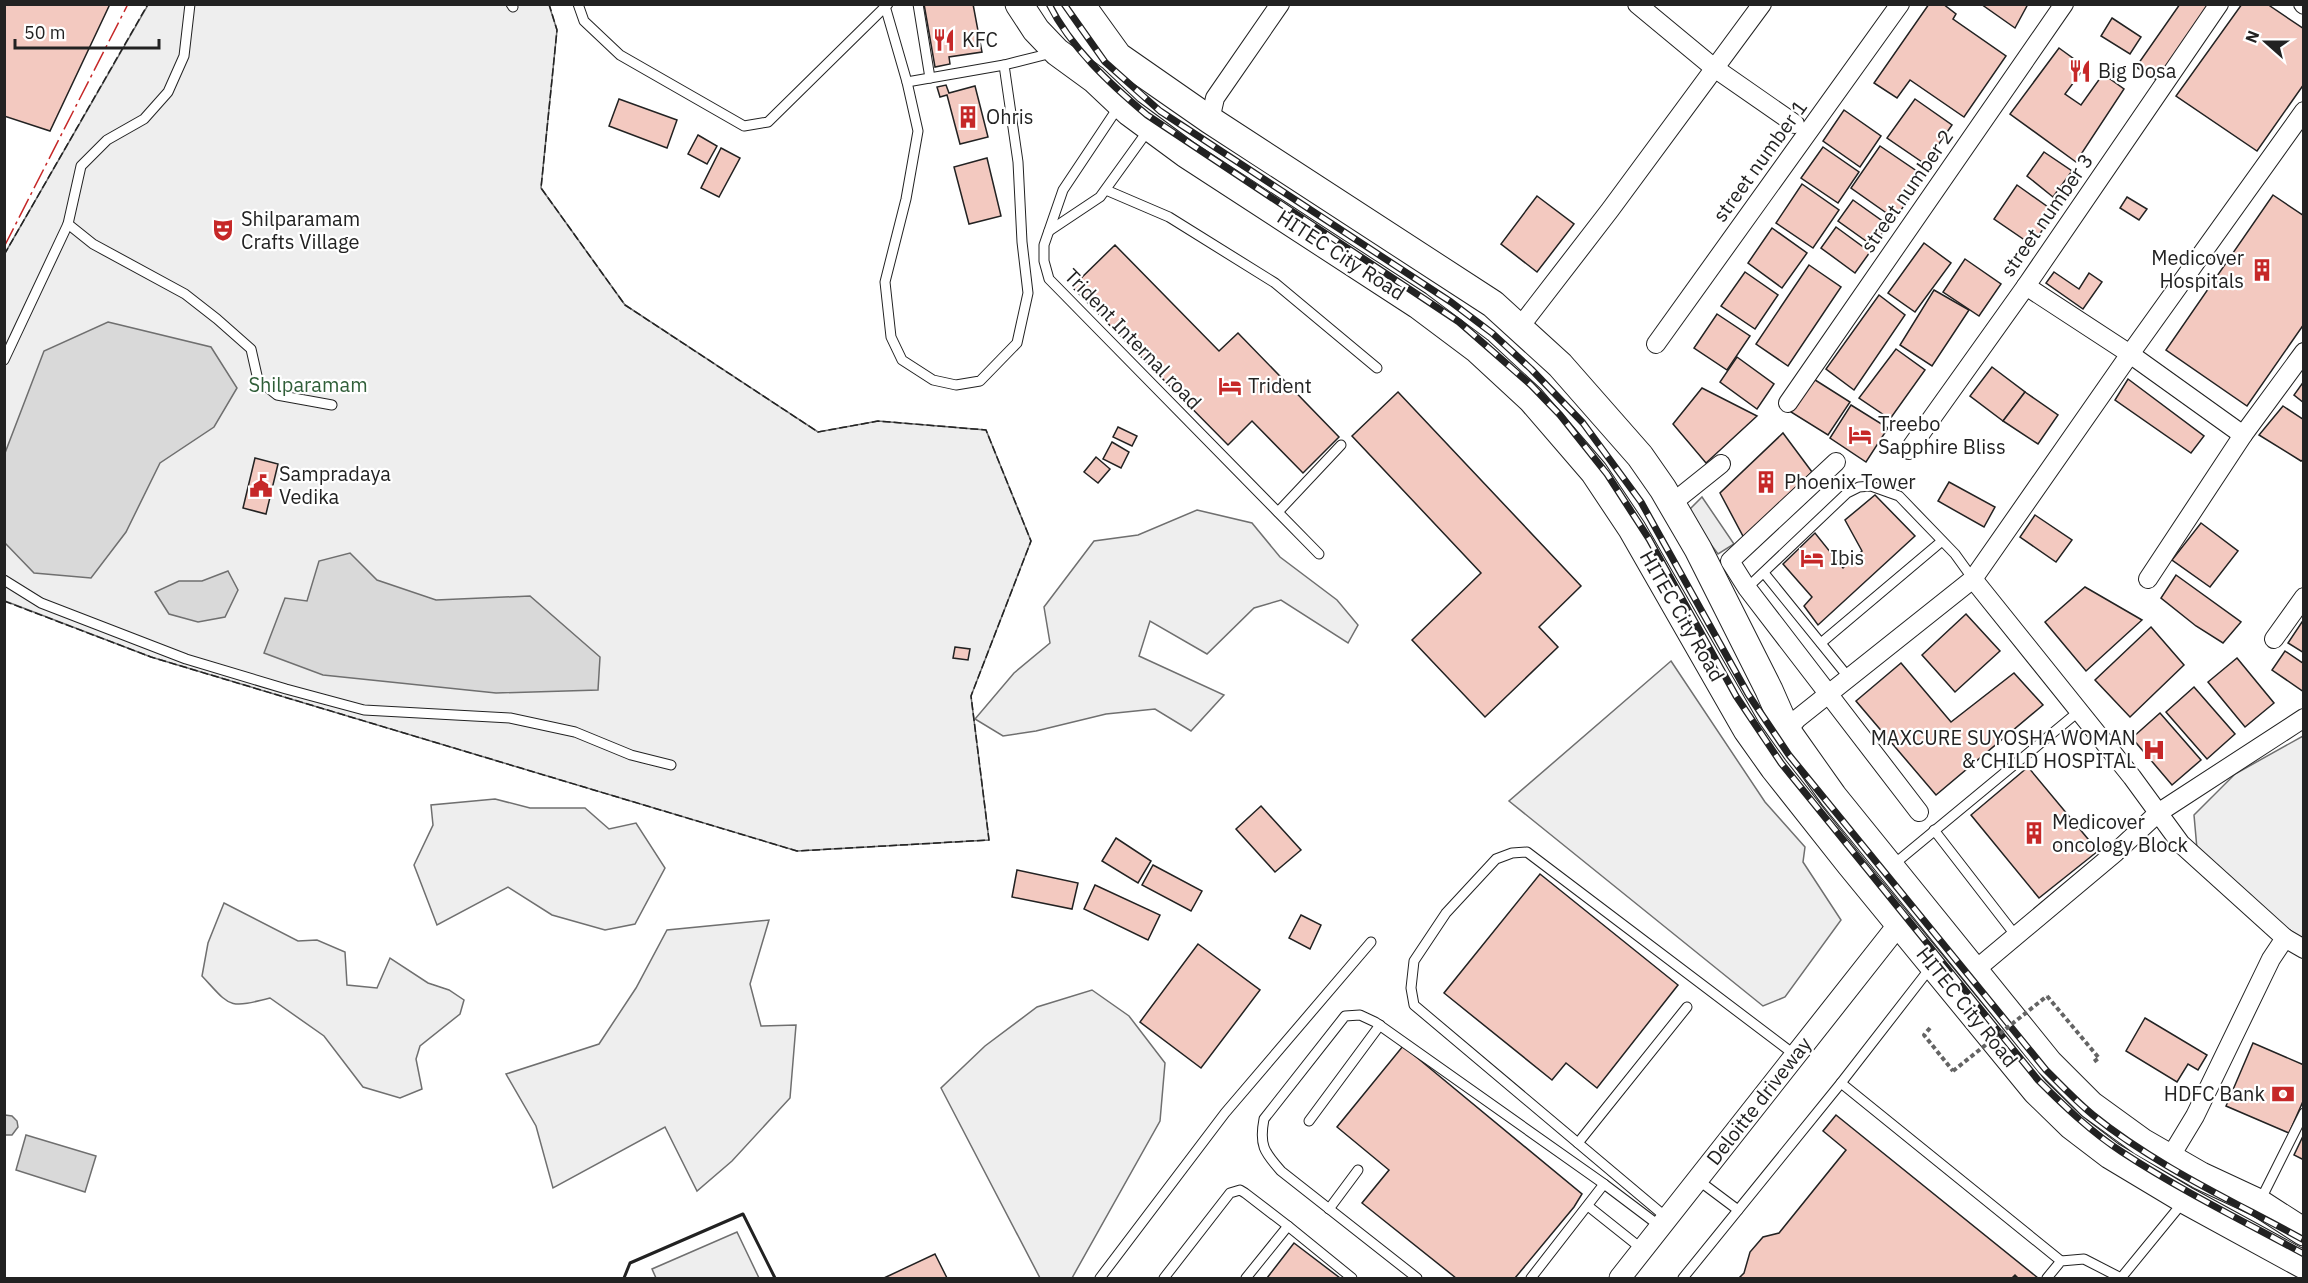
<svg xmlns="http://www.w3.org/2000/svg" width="2308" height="1283" viewBox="0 0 2308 1283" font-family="'IBM Plex Sans',sans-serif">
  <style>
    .green { fill: #eee; stroke: #6f6f6f; stroke-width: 1.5 }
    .parking { fill: #ededed; stroke: #6f6f6f; stroke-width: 1.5 }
    .water { fill: #d9d9d9; stroke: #6f6f6f; stroke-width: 1.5 }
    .building { fill: #f3c9c0; stroke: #222; stroke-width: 1.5 }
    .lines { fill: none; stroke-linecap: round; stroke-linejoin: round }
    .service-casing { stroke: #222; stroke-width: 11 }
    .minor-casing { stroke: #222; stroke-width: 20 }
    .tertiary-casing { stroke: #222; stroke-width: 23 }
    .primary-casing { stroke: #222; stroke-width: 29 }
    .path { stroke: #646464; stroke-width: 4; stroke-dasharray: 4.5 3; stroke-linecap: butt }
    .service { stroke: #fff; stroke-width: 9 }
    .minor { stroke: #fff; stroke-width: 18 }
    .tertiary { stroke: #fff; stroke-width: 21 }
    .primary { stroke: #fff; stroke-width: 27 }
    .rail-casing { stroke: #222; stroke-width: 7 }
    .rail { stroke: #fff; stroke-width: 4.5; stroke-dasharray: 14; stroke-linecap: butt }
    .path-bridge { stroke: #646464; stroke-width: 4; stroke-dasharray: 4.5 3; stroke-linecap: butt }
    .fence { stroke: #222; stroke-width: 1.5; stroke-dasharray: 8 3; stroke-linecap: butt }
    .wall { stroke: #222; stroke-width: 3 }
    .power { stroke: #c62828; stroke-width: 1.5; stroke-dasharray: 21 4.5 3 4.5; stroke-linecap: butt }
    .labels { text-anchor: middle; stroke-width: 4.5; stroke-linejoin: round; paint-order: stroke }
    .poi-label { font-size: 20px; fill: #222; stroke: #fff; text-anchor: start }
    .street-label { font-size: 20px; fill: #222; stroke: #fff }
    .park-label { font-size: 20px; fill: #2f5e38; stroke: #fff }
  </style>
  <rect width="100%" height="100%" fill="#fff"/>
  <g class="green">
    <path d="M148,5H549L557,30L541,188L625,305L818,432L878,421L986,430L1031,541L971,696L989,840L797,851L151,657L5,601L4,255Z"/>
    <path d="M1197,510L1252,523L1280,557L1337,600L1358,625L1348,643L1281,600L1254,608L1207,654L1150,621L1139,656L1224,695L1191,731L1155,709L1106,714L1036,731L1003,736L975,719L1014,673L1050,643L1044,607L1094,541L1138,535Z"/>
    <path d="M1671,661L1765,802L1805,847L1803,862L1841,920L1785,997L1763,1006L1509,801Z"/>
    <path d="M2303,736V942L2296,938L2197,849L2194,815L2235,774Z"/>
    <path d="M495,799L530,808H585L609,829L636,823L665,868L635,924L605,930L552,915L508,887L437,925L414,865L433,825L431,805Z"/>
    <path d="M224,903L298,941L317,940L345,952L347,985L377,988L390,958L428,983L449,990L464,1000L460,1014L420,1046L416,1059L422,1089L400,1098L363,1087L324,1036L270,998C227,1009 231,1007 202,976L208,943Z"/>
    <path d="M769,920L750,984L761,1026L796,1025L790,1098L732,1161L697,1191L665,1127L553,1188L536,1126L506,1074L599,1044L636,988L667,930Z"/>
    <path d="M1092,990L1129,1016L1165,1063L1160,1121L1072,1278H1040L941,1088L985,1046L1037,1007Z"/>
    <path d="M737,1232L759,1278H656L652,1269Z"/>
  </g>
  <path class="parking" d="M1702,497L1734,544L1718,554L1687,512Z"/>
  <g class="water">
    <path d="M108,322L211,347L237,388L214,427L160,463L126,532L91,578L34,573L5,543V453L44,351Z"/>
    <path d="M350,553L377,580L436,600L530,596L600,657L598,690L496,693L323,675L264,653L285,598L307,601L319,561Z"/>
    <path d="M228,571L238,590L225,617L198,622L169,614L155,592L179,581H202Z"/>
    <path d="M5,1115L12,1116L17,1121L18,1127L12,1135H5Z"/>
    <path d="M26,1135L96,1156L85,1192L16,1170Z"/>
  </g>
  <g class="building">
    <path d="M4,4H110L50,131L4,116Z"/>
    <path d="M924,4H973L982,52L949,57L950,64L935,67Z"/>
    <path d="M1929,4H1943L1956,14L1953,19L2006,56L1964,117L1910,80L1897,98L1874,83Z"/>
    <path d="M1981,4H2028L2015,28Z"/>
    <path d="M2180,4H2209L2160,82L2136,67Z"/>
    <path d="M2242,4H2267L2304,29V84L2257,151L2176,96Z"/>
    <path d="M2112,18L2141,37L2130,54L2101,36Z"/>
    <path d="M2059,48L2085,67L2065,94L2081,105L2103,74L2124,89L2076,162L2010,114Z"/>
    <path d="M946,85L949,93L975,86L988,137L960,144L947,95L940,97L937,87Z"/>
    <path d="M619,99L677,120L667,148L609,126Z"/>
    <path d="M1915,99L1952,125L1925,164L1887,138Z"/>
    <path d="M1844,110L1881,136L1860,167L1823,141Z"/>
    <path d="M698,135L717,146L707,164L688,154Z"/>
    <path d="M1880,146L1924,176L1895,219L1851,188Z"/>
    <path d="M1823,147L1859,172L1838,203L1801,178Z"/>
    <path d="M721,148L740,158L719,197L701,188Z"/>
    <path d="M2044,152L2072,171L2053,197L2027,176Z"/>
    <path d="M987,158L1001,216L969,224L954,167Z"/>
    <path d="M1802,184L1839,210L1813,248L1776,223Z"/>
    <path d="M2017,185L2055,212L2032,245L1994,219Z"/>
    <path d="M2273,195L2304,216V324L2247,406L2166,350Z"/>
    <path d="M1537,196L1574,224L1537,272L1501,244Z"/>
    <path d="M2127,197L2147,209L2139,220L2120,208Z"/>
    <path d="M1853,200L1888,225L1873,246L1838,221Z"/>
    <path d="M1836,227L1870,252L1855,273L1821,248Z"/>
    <path d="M1772,228L1807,253L1782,288L1748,263Z"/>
    <path d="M1924,243L1951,263L1915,312L1888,293Z"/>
    <path d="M1115,245L1219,351L1238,333L1339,437L1303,473L1252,421L1228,445L1072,287Z"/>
    <path d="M1965,259L2001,284L1979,316L1943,292Z"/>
    <path d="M1809,265L1841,287L1788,366L1756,344Z"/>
    <path d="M1745,272L1778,295L1755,329L1721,306Z"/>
    <path d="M2054,272L2079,289L2089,273L2102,282L2083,309L2046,283Z"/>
    <path d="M1934,290L1969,310L1932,366L1900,345Z"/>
    <path d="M1879,295L1905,315L1854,390L1826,369Z"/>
    <path d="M1717,314L1750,336L1727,370L1694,348Z"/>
    <path d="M1896,349L1925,370L1890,419L1859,398Z"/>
    <path d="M1737,357L1774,384L1757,409L1720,382Z"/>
    <path d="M1992,367L2025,392L2003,421L1970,396Z"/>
    <path d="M1812,378L1850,402L1828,435L1791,412Z"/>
    <path d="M2128,379L2204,436L2191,453L2115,400Z"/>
    <path d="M2304,381V403L2294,395Z"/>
    <path d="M1702,388L1757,416L1706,463L1673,424Z"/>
    <path d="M1398,392L1581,586L1539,627L1558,647L1485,717L1412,640L1481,573L1352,436Z"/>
    <path d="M2025,392L2058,415L2038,444L2003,421Z"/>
    <path d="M1851,405L1888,428L1866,462L1830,438Z"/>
    <path d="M2283,406L2304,420V459L2301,461L2259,435Z"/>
    <path d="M1118,427L1137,436L1132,446L1113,437Z"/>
    <path d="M1783,433L1812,472L1744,538L1720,493Z"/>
    <path d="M1112,442L1129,452L1121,468L1103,459Z"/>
    <path d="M1096,457L1110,469L1098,483L1084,472Z"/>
    <path d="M255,458L278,464L266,514L243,508Z"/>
    <path d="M1949,482L1995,507L1984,527L1938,501Z"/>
    <path d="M1875,495L1915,536L1818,625L1804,606L1812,597L1783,564L1815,533L1843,568L1862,551L1845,520Z"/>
    <path d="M2035,515L2072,540L2056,562L2020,537Z"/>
    <path d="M2201,523L2238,551L2210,587L2172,560Z"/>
    <path d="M2176,575L2241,622L2223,643L2196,626L2161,598Z"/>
    <path d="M2085,587L2142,620L2086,671L2045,622Z"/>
    <path d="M1966,614L2000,651L1955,692L1922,655Z"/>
    <path d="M2302,622L2304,623V653L2288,643Z"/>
    <path d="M2151,627L2184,665L2130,717L2095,680Z"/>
    <path d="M955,647L970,649L968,660L953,658Z"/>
    <path d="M2285,651L2304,664V692L2272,670Z"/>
    <path d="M2237,658L2274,703L2245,727L2208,682Z"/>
    <path d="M1901,663L1951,722L2014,673L2043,705L1936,795L1856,701Z"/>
    <path d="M2194,687L2235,734L2207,759L2166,712Z"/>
    <path d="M2160,713L2201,760L2172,785L2132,738Z"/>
    <path d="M2028,767L2098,851L2039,898L1971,815Z"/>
    <path d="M1261,806L1301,850L1275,872L1236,829Z"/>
    <path d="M1116,838L1151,861L1138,883L1102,861Z"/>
    <path d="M1153,865L1202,891L1191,911L1142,885Z"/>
    <path d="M1017,870L1078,883L1072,909L1012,897Z"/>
    <path d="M1540,874L1678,985L1597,1088L1566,1063L1552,1080L1444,993Z"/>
    <path d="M1095,885L1160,915L1148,940L1084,909Z"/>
    <path d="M1301,915L1321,925L1310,949L1289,938Z"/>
    <path d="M1198,944L1260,990L1201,1068L1140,1022Z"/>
    <path d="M2145,1018L2207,1055L2198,1070L2188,1064L2177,1082L2126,1051Z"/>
    <path d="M2253,1043L2304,1065V1099L2289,1133L2226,1106Z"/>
    <path d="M1403,1046L1582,1194L1574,1207L1515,1278H1456L1362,1203L1389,1170L1337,1127Z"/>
    <path d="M1836,1115L2038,1278H2018L2015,1275L2012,1278H1739L1744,1273L1750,1252L1763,1237L1779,1233L1846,1150L1823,1131Z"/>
    <path d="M2304,1134V1160L2294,1155Z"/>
    <path d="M1294,1243L1340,1278H1267Z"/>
    <path d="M935,1254L947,1278H884Z"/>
  </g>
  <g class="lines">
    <g class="service-casing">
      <g id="service">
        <path d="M511,4L513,7"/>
        <path d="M578,4L584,21L620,55L744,126L768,122L888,4"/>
        <path d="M918,4L930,78"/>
        <path d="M885,6L907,82L918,131L906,199L885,282L891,337L902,360L933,380L956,385L980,381L1017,343L1028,293L1022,242L1018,162L1004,65L1052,53"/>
        <path d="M907,82L1004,65"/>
        <path d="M1119,106L1063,190L1044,245V261L1049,279L1319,554"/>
        <path d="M1106,190L1169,217L1275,283L1377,368"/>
        <path d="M68,224L93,244L185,294L217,319L251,349L258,380L277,395L332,405"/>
        <path d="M1049,231L1100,197L1149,129"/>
        <path d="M4,360L68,224L81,166L107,140L144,119L168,92L184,56L190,4"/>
        <path d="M1278,512L1341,445"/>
        <path d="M1764,573L1849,678"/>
        <path d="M4,580L41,603L186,659L286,689L364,710L510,718L575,732L631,755L671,765"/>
        <path d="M1747,588L1847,493L1859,487L1871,486L1899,496L1955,554L1973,579"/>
        <path d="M1821,643L1942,541"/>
        <path d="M1934,830L2016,936"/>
        <path d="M1893,865L2078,712"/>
        <path d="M1841,1083L2061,1261"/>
        <path d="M1309,1121L1380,1025"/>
        <path d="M1578,1143L1687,1007"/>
        <path d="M1698,1180L1738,1210"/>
        <path d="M2260,1201L2304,1113"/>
        <path d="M1588,1206L1642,1249"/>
        <path d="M1329,1209L1358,1170"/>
        <path d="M1667,1218L1414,1005L1411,988L1414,961L1446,913L1496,859L1512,853L1527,852L1795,1055"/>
        <path d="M1100,1278L1225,1113L1371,942"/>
        <path d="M1164,1278L1230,1193L1240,1190L1245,1193L1288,1226"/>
        <path d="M1246,1278L1288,1226L1352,1278"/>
        <path d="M1417,1278L1281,1171C1264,1152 1259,1145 1264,1119L1345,1016L1360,1015L1375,1022L1604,1184L1661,1227"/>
        <path d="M1531,1278L1604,1184"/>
        <path d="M1683,1278L1841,1083L1931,967"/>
        <path d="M2047,1278L2061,1261L2084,1259L2121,1278"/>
        <path d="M2121,1278L2184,1201"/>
      </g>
    </g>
    <g class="minor-casing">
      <g id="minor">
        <path d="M1637,4L1713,67L1795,124"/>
        <path d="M2303,4L2304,5"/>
        <path d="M1210,120L1215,98L1280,4"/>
        <path d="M2026,286L2130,354L2243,435"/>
        <path d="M1521,331L1526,319L1610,210L1762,4"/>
        <path d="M1656,344L1900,4"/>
        <path d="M1788,403L2064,4"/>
        <path d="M1909,450L2026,286L2219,4"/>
        <path d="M1836,462L1730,561L1747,588L1919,812"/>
        <path d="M1671,504L1721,464"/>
        <path d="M1973,579L2132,777L2181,844L2285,938"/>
        <path d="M2148,579L2243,435L2304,352"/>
        <path d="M2274,639L2304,597"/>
        <path d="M1787,731L1797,719L1973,579L2130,354L2304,111"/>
        <path d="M1974,971L2116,852L2158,813L2304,718"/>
        <path d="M2169,1159L2195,1116L2271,959L2285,938L2304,949"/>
      </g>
    </g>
    <g class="tertiary-casing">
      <path id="tertiary" d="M1620,1278L1899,924"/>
    </g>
    <g class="primary-casing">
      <g id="primary">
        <path d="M1019,4L1036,30L1057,52L1094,79L1129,112L1186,154L1418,305L1478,350L1531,399L1594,472L1632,529L1747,730L1774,768L1850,864L2036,1091L2072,1126L2110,1155L2185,1200L2304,1265"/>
        <path d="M1083,4L1087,13L1118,56L1210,120L1493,304L1560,365L1640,456L1663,489L1698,549L1769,690L1787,731L1833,796L2049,1063L2091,1105L2142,1142L2201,1176L2259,1203L2304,1232"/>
      </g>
    </g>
    <g class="path">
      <path d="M2047,996L2099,1058L2092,1063"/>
      <path d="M1930,1028L1924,1035L1953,1071"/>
    </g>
    <use href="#service" class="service"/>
    <use href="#minor" class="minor"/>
    <use href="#tertiary" class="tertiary"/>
    <use href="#primary" class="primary"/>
    <g class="rail-casing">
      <g id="rail">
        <path d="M1049,4C1071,48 1110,84 1147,115L1459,322L1531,385L1560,415L1607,474L1629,508L1649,539L1736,696L1781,763L2038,1080C2064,1106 2091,1132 2122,1152C2180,1190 2243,1221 2304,1254"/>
        <path d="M1064,4L1105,62L1160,111L1451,302L1492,333L1531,369L1583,423L1641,502L1748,694L1789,755L2046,1070C2061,1085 2076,1101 2093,1115C2156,1166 2233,1201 2304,1240"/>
      </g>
    </g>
    <use href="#rail" class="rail"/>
    <path class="path-bridge" d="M1953,1071L2047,996"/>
    <g class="fence">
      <path d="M4,255L148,4"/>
      <path d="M4,601L151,657L797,851L989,840L971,696L1031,541L986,430L878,421L818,432L625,305L541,188L557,30L549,4"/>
    </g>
    <path class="wall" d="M624,1278L630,1263L743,1214L775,1278"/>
    <path class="power" d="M4,247L128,4"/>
  </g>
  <defs>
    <g id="restaurant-bare" transform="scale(1.8)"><path d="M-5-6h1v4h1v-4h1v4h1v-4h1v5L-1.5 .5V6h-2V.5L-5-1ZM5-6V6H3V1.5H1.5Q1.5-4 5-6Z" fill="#c62828" stroke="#fff" stroke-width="2.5" paint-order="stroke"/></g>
    <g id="building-bare" transform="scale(1.8)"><path d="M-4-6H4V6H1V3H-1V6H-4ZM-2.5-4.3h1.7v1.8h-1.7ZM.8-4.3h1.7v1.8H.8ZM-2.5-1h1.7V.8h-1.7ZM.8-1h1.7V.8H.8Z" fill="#c62828" stroke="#fff" stroke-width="2.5" paint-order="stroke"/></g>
    <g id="theatre-bare" transform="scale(1.8)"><path d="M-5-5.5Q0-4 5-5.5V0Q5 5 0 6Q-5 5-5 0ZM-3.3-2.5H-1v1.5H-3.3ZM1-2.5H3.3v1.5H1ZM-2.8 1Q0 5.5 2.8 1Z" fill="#c62828" stroke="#fff" stroke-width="2.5" paint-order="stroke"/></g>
    <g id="hotel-bare" transform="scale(1.8)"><path d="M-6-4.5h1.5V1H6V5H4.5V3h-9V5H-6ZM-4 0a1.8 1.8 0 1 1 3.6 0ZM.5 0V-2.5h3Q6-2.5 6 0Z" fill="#c62828" stroke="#fff" stroke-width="2.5" paint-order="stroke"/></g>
    <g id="civic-bare" transform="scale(1.8)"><path d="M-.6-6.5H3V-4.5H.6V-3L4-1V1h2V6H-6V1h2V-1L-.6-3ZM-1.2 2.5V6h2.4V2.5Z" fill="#c62828" stroke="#fff" stroke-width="2.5" paint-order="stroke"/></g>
    <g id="hospital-bare" transform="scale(1.8)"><path d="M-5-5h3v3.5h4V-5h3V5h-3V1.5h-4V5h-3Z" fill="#c62828" stroke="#fff" stroke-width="2.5" paint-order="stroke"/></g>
    <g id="bank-bare" transform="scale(1.8)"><path d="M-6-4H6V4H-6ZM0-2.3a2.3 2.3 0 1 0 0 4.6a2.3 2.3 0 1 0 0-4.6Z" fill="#c62828" stroke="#fff" stroke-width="2.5" paint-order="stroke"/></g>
  </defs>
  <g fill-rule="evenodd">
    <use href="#restaurant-bare" x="944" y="40"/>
    <use href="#restaurant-bare" x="2080" y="71"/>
    <use href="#building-bare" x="968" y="117"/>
    <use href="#theatre-bare" x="223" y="230"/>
    <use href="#building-bare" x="2262" y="270"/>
    <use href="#hotel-bare" x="1230" y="386"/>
    <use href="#hotel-bare" x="1860" y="435"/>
    <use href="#building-bare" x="1766" y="482"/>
    <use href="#civic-bare" x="261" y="486"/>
    <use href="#hotel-bare" x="1812" y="558"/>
    <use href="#hospital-bare" x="2154" y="750"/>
    <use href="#building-bare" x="2034" y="833"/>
    <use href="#bank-bare" x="2283" y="1094"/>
  </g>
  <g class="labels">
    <g class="poi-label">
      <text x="962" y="47">KFC</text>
      <text x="2098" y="78">Big Dosa</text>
      <text x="986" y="124">Ohris</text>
      <text x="241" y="226">Shilparamam<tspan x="241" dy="23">Crafts Village</tspan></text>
      <text x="2244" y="265" text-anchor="end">Medicover<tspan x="2244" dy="23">Hospitals</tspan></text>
      <text x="1248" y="393">Trident</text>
      <text x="1878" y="431">Treebo<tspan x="1878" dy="23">Sapphire Bliss</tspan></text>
      <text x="279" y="481">Sampradaya<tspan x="279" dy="23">Vedika</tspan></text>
      <text x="1784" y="489">Phoenix Tower</text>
      <text x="1830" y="565">Ibis</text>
      <text x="2136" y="745" text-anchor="end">MAXCURE SUYOSHA WOMAN<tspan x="2136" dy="23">&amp; CHILD HOSPITAL</tspan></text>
      <text x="2052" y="829">Medicover<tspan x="2052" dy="23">oncology Block</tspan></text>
      <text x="2265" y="1101" text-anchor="end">HDFC Bank</text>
    </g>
    <g class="street-label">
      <text transform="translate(1760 161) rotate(-54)" y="7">street number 1</text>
      <text transform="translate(1907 191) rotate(-55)" y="7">street number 2</text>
      <text transform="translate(2047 215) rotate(-55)" y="7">street number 3</text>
      <text transform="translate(1341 255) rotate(33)" y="7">HITEC City Road</text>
      <text transform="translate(1133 339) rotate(46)" y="7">Trident Internal road</text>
      <text transform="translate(1682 616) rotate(60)" y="7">HITEC City Road</text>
      <text transform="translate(1967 1007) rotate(51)" y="7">HITEC City Road</text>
      <text transform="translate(1759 1101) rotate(-52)" y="7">Deloitte driveway</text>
    </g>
    <g class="park-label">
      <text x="308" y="392">Shilparamam</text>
    </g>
  </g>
  <rect width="2308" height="1283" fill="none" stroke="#222222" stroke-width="12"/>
  <g transform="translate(2266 42) rotate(291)" stroke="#ffffff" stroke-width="4.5" paint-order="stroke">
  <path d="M0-4.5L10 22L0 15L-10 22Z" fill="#222222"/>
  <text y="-9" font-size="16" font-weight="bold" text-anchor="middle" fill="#222222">N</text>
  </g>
  <path d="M15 39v9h144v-9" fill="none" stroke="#222222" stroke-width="3"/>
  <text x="24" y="39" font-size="18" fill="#222222" stroke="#ffffff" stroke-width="4.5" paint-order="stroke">50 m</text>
</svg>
